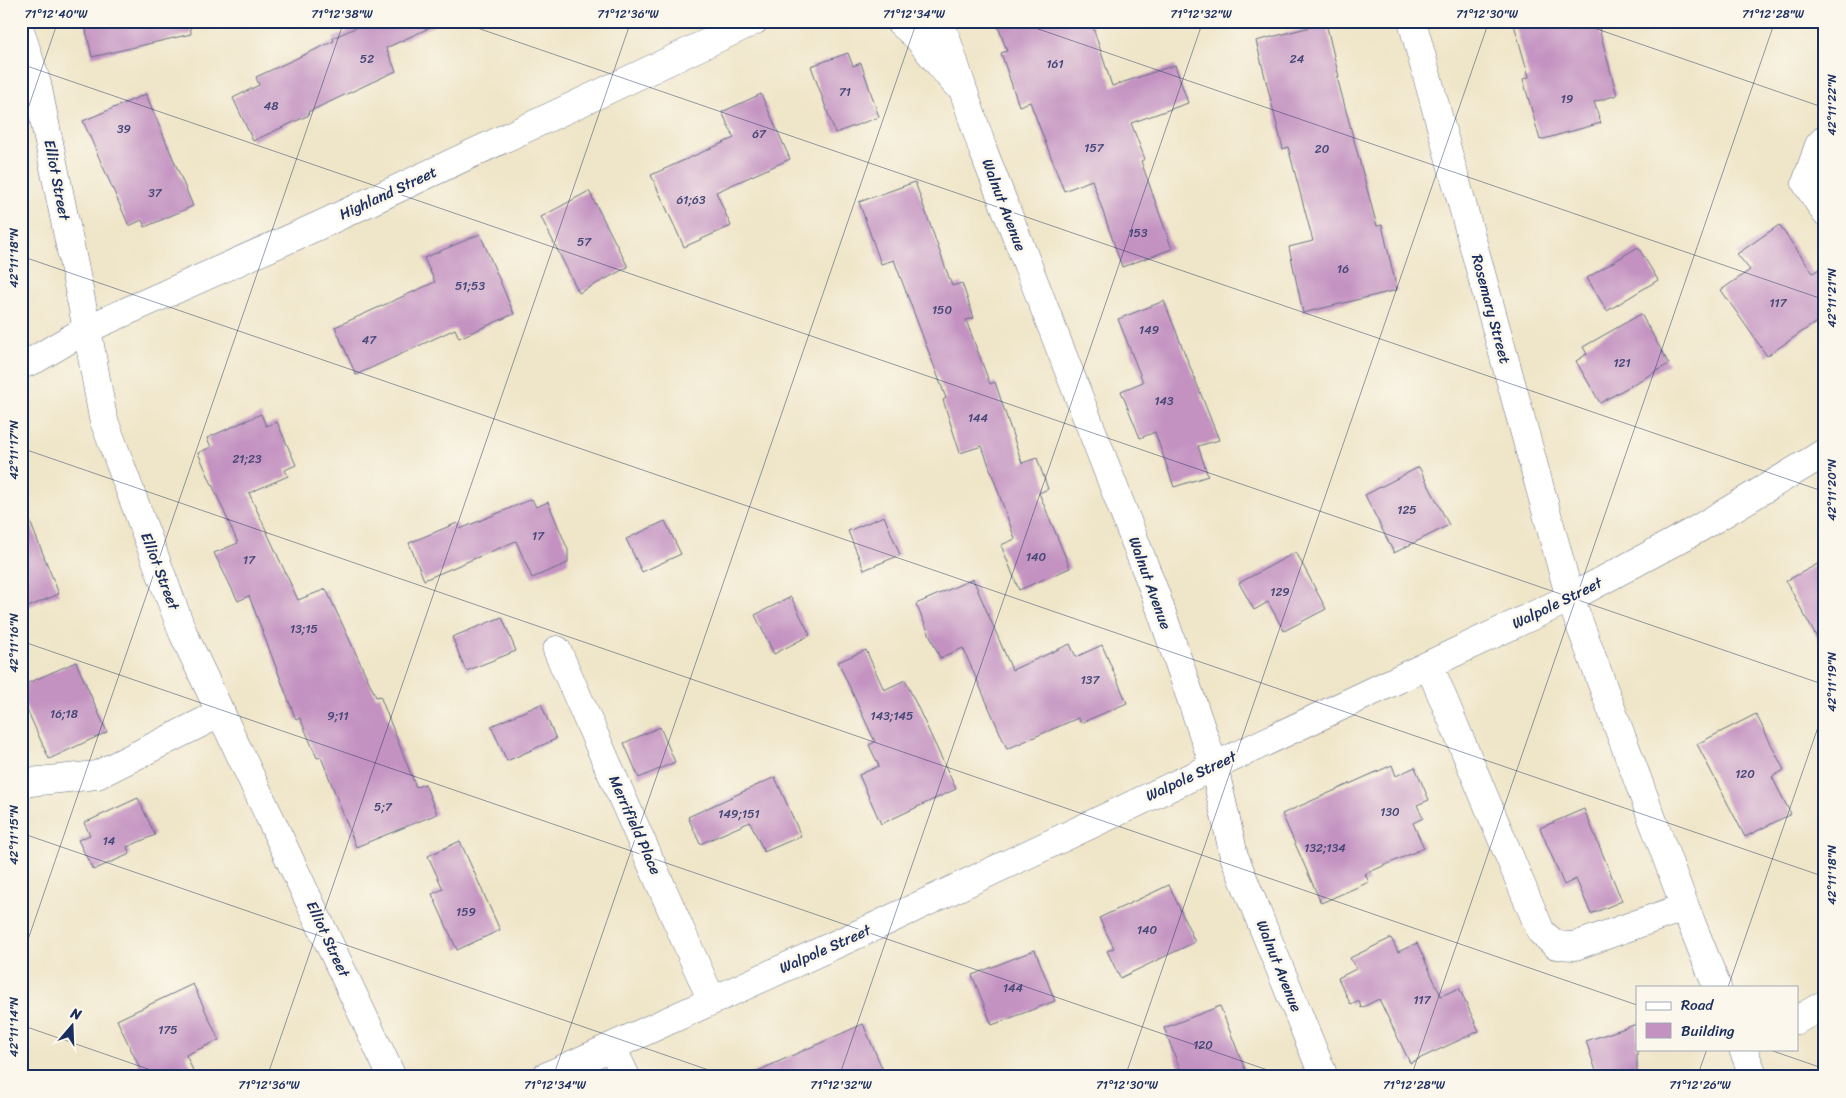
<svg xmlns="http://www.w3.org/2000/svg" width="1846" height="1098" viewBox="0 0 1846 1098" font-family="Sriracha,sans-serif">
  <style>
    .building { fill: #c392c1 }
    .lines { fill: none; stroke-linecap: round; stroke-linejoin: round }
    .minor-casing { stroke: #656f83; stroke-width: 29 }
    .major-casing { stroke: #656f83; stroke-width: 29 }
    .minor { stroke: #fff; stroke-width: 28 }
    .major { stroke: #fff; stroke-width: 28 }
    .ticks { fill: none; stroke: #1b2f5e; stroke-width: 1; stroke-opacity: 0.45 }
    .labels { text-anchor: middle; stroke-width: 5; stroke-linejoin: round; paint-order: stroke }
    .number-label { font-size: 12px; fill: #454877 }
    .street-label { font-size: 15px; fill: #1b2f5e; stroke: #fbf7ec }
    .neatline { fill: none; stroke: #1b2f5e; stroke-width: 2 }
    .ticks-label { font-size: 12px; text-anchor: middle; fill: #1b2f5e }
  </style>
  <rect width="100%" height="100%" fill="#fbf7ec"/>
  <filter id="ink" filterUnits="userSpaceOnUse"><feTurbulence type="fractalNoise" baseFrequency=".02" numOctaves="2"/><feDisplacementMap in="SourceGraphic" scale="10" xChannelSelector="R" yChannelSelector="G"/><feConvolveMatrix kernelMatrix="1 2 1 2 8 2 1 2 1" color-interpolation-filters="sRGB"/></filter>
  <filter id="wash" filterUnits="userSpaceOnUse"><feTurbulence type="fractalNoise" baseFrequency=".0096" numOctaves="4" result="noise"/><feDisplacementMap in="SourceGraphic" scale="20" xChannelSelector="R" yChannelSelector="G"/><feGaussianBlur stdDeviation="1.12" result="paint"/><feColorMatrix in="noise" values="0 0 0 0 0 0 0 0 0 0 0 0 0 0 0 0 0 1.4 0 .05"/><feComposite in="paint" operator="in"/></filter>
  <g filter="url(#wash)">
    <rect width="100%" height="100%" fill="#efe5c8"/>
    <g id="blocks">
      <g class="building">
        <path d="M84,21H190L191,34L92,57Z"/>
        <path d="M370,21H444L386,48L396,71L308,112L309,115L253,141L233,98L259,85L256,77L334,41L333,38Z"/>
        <path d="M996,21H1091L1112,86L1175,65L1188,103L1131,123L1145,159L1141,161L1172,249L1122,267L1092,180L1064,191L1030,102L1019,106L1001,53L1007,51Z"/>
        <path d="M1513,21H1597L1617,95L1594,102L1601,123L1540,140L1523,79L1529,77Z"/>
        <path d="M1326,23L1339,77H1337L1377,226L1382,225L1397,290L1303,313L1289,247L1313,241L1288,147L1283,149L1256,41Z"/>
        <path d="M848,53L853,66L861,63L879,117L835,133L811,66Z"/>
        <path d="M146,94L193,206L145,227L142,220L129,226L83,121Z"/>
        <path d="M761,94L790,159L716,192L731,226L684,247L651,175L734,138L722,112Z"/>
        <path d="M915,182L952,286L962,283L974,318L966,320L990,384L995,382L1022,463L1037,458L1048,489L1039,493L1070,568L1019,590L1001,545L1015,539L982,446L960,453L943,400L946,398L894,260L881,264L859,202Z"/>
        <path d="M589,191L628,267L579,293L541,217Z"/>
        <path d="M1779,225L1813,273L1825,265V316L1767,356L1721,290L1750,270L1737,254Z"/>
        <path d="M480,234L514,314L459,338L455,329L356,375L335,327L435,282L424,258Z"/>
        <path d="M1638,247L1658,280L1607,311L1587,278Z"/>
        <path d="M1164,301L1219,440L1198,446L1208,476L1174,487L1155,432L1140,438L1121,391L1143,382L1118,319Z"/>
        <path d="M1641,314L1669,364L1600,403L1576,361L1587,354L1583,347Z"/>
        <path d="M261,414L266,426L277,422L296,465L285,470L288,476L249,493L298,600L326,589L376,697L380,696L416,787L425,784L437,814L356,847L321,757L317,758L300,718L296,720L249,596L238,601L214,553L238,543L198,453L211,447L207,438Z"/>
        <path d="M1419,467L1449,525L1394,553L1365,495Z"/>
        <path d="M532,499L536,507L548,502L568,550V563L532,578L516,541L424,580L409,543L457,523L460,529Z"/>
        <path d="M21,504H23L59,594L21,610Z"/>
        <path d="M884,516L900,555L864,570L848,531Z"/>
        <path d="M665,521L681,554L642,572L626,539Z"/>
        <path d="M1296,552L1326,609L1284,631L1268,602L1254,610L1239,583Z"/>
        <path d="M1825,560V653L1786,581Z"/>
        <path d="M973,579L1012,670L1070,644L1076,657L1102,645L1127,703L1081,723L1078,718L1007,749L963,648L940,658L916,604Z"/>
        <path d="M791,597L810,635L774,654L755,615Z"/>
        <path d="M502,617L516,651L466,671L452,637Z"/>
        <path d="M866,650L884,690L905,680L956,789L881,824L859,775L879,766L869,745L875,742L838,662Z"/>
        <path d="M76,662L107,732L49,759L21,696V686Z"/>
        <path d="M541,704L556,739L507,761L491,726Z"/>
        <path d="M1756,714L1784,770L1772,777L1791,814L1745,837L1697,744Z"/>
        <path d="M660,727L675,762L639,778L624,743Z"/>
        <path d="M1392,765L1396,776L1415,767L1429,800L1417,805L1423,818L1413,823L1424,848L1365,874L1369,882L1321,903L1282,814Z"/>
        <path d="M775,777L801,836L764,852L750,822L700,844L688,817Z"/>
        <path d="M138,798L155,835L127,847L130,854L93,870L78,840L90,835L84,823Z"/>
        <path d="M1584,809L1622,901L1591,914L1576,879L1564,885L1540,828Z"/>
        <path d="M460,841L500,930L457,950L432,894L443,889L428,856Z"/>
        <path d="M1169,885L1195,942L1120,978L1107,951L1114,948L1099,918Z"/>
        <path d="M1391,938L1398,952L1417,943L1441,996L1459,988L1479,1031L1410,1063L1379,999L1361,1008L1359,1001L1351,1005L1338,978L1356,969L1350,958Z"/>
        <path d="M1035,950L1055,1001L992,1025L972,975Z"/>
        <path d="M193,984L219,1040L186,1055L196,1077H144L117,1020Z"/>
        <path d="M1220,1006L1248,1077H1183L1164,1028Z"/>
        <path d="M863,1024L886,1077H744Z"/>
        <path d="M1637,1024V1077H1598L1586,1041Z"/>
      </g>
    </g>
  </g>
  <g filter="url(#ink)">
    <use href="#blocks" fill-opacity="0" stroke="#656f83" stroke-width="1"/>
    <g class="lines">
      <g class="minor-casing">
        <g id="minor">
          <path d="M899,21L918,38L955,83"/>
          <path d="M938,21L946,38L983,150L1155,593L1214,766L1234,856L1324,1077"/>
          <path d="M1412,21L1570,598L1685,907L1717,987"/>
          <path d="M21,33L37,84L87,329L103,418L183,633L392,1077"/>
          <path d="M1825,139L1819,145L1806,183L1825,212"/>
          <path d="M21,365L36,359L87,329L318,226L754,21"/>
          <path d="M557,650L712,1001"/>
          <path d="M1429,665L1541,932L1556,945L1575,946L1685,907"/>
          <path d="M21,783L97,775L221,713"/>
          <path d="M1797,1020L1825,1004"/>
          <path d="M612,1047L626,1077"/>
          <path d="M1743,1049L1754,1077"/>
        </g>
      </g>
      <g class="major-casing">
        <path id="major" d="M545,1077L876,926L1570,598L1696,530L1806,464L1825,452"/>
      </g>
      <use href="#minor" class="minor"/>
      <use href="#major" class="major"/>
    </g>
  </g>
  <path class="ticks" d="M457,21L1825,492M1015,21L1825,300M1574,21L1825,108M21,64L1825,685M21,129L58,21M21,256L1825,877M21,448L1637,1005M21,641L1288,1077M21,833L729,1077M21,960L344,21M1728,987L1825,707M21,1025L171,1077M1767,1049L1825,1069M267,1077L631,21M553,1077L917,21M839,1077L1203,21M1125,1077L1489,21M1411,1077L1775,21M1697,1077L1707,1049"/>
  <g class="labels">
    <g class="number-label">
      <text x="367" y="63">52</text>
      <text x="1297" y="63">24</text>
      <text x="1055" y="68">161</text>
      <text x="845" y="96">71</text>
      <text x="1567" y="103">19</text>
      <text x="271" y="110">48</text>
      <text x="124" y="133">39</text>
      <text x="759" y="138">67</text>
      <text x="1094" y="152">157</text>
      <text x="1322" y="153">20</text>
      <text x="155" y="197">37</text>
      <text x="691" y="204">61;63</text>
      <text x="1138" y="237">153</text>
      <text x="584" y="246">57</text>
      <text x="1343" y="273">16</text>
      <text x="470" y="290">51;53</text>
      <text x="1778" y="307">117</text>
      <text x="942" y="314">150</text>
      <text x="1149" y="334">149</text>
      <text x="369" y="344">47</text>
      <text x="1622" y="367">121</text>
      <text x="1164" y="405">143</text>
      <text x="978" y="422">144</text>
      <text x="247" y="463">21;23</text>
      <text x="1407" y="514">125</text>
      <text x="538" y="540">17</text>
      <text x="1036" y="561">140</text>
      <text x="249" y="564">17</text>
      <text x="1280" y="596">129</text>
      <text x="304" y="633">13;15</text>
      <text x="1090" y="684">137</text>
      <text x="64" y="718">16;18</text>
      <text x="338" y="720">9;11</text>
      <text x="892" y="720">143;145</text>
      <text x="1745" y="778">120</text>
      <text x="383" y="811">5;7</text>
      <text x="1390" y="816">130</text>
      <text x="739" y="818">149;151</text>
      <text x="109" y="845">14</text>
      <text x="1325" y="852">132;134</text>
      <text x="466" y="916">159</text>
      <text x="1147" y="934">140</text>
      <text x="1013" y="992">144</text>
      <text x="1422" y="1004">117</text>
      <text x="168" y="1034">175</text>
      <text x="1203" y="1049">120</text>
    </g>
    <g class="street-label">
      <text transform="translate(57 180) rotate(79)" y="5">Elliot Street</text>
      <text transform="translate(388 193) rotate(-25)" y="5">Highland Street</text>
      <text transform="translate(1004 205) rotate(69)" y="5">Walnut Avenue</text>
      <text transform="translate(1491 309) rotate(75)" y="5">Rosemary Street</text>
      <text transform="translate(160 571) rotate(69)" y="5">Elliot Street</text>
      <text transform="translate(1150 583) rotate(70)" y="5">Walnut Avenue</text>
      <text transform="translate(1557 603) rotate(-26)" y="5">Walpole Street</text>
      <text transform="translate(1191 776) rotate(-25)" y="5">Walpole Street</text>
      <text transform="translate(635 825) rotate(66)" y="5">Merrifield Place</text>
      <text transform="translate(328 939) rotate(65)" y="5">Elliot Street</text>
      <text transform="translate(825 949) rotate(-24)" y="5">Walpole Street</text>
      <text transform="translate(1279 966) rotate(68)" y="5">Walnut Avenue</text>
    </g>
  </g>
  <rect width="1846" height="1098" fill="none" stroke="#fbf7ec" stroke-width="55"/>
  <rect x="1636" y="986" width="162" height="65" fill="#fbf7ec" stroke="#a1a7b3"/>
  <rect x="1646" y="1002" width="25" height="8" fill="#ffffff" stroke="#a1a7b3"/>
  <text x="1681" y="1010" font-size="15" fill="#1b2f5e">Road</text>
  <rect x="1646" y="1023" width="25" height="15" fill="#c392c1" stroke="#a1a7b3"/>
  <text x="1681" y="1036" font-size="15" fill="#1b2f5e">Building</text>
  <g transform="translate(72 1026) rotate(19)" stroke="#fbf7ec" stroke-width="4" paint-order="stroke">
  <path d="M0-4L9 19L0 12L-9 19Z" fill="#1b2f5e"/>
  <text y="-8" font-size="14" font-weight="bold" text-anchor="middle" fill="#1b2f5e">N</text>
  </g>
  <rect x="28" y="28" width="1790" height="1042" class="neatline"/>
  <g class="ticks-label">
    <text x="56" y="18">71°12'40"W</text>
    <text x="342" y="18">71°12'38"W</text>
    <text x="628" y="18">71°12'36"W</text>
    <text x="914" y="18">71°12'34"W</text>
    <text x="1201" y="18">71°12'32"W</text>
    <text x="1487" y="18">71°12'30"W</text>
    <text x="1773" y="18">71°12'28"W</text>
    <text transform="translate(1832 105) rotate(-90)" y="4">42°11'22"N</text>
    <text transform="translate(14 258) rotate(-90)" y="4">42°11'18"N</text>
    <text transform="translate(1832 298) rotate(-90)" y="4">42°11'21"N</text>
    <text transform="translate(14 450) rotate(-90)" y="4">42°11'17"N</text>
    <text transform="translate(1832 490) rotate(-90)" y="4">42°11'20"N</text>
    <text transform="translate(14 643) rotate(-90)" y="4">42°11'16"N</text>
    <text transform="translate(1832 682) rotate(-90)" y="4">42°11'19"N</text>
    <text transform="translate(14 835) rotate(-90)" y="4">42°11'15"N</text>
    <text transform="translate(1832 875) rotate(-90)" y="4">42°11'18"N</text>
    <text transform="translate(14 1027) rotate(-90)" y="4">42°11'14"N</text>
    <text x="269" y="1089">71°12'36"W</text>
    <text x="555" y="1089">71°12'34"W</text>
    <text x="841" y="1089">71°12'32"W</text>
    <text x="1127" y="1089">71°12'30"W</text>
    <text x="1414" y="1089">71°12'28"W</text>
    <text x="1700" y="1089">71°12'26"W</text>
  </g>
</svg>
